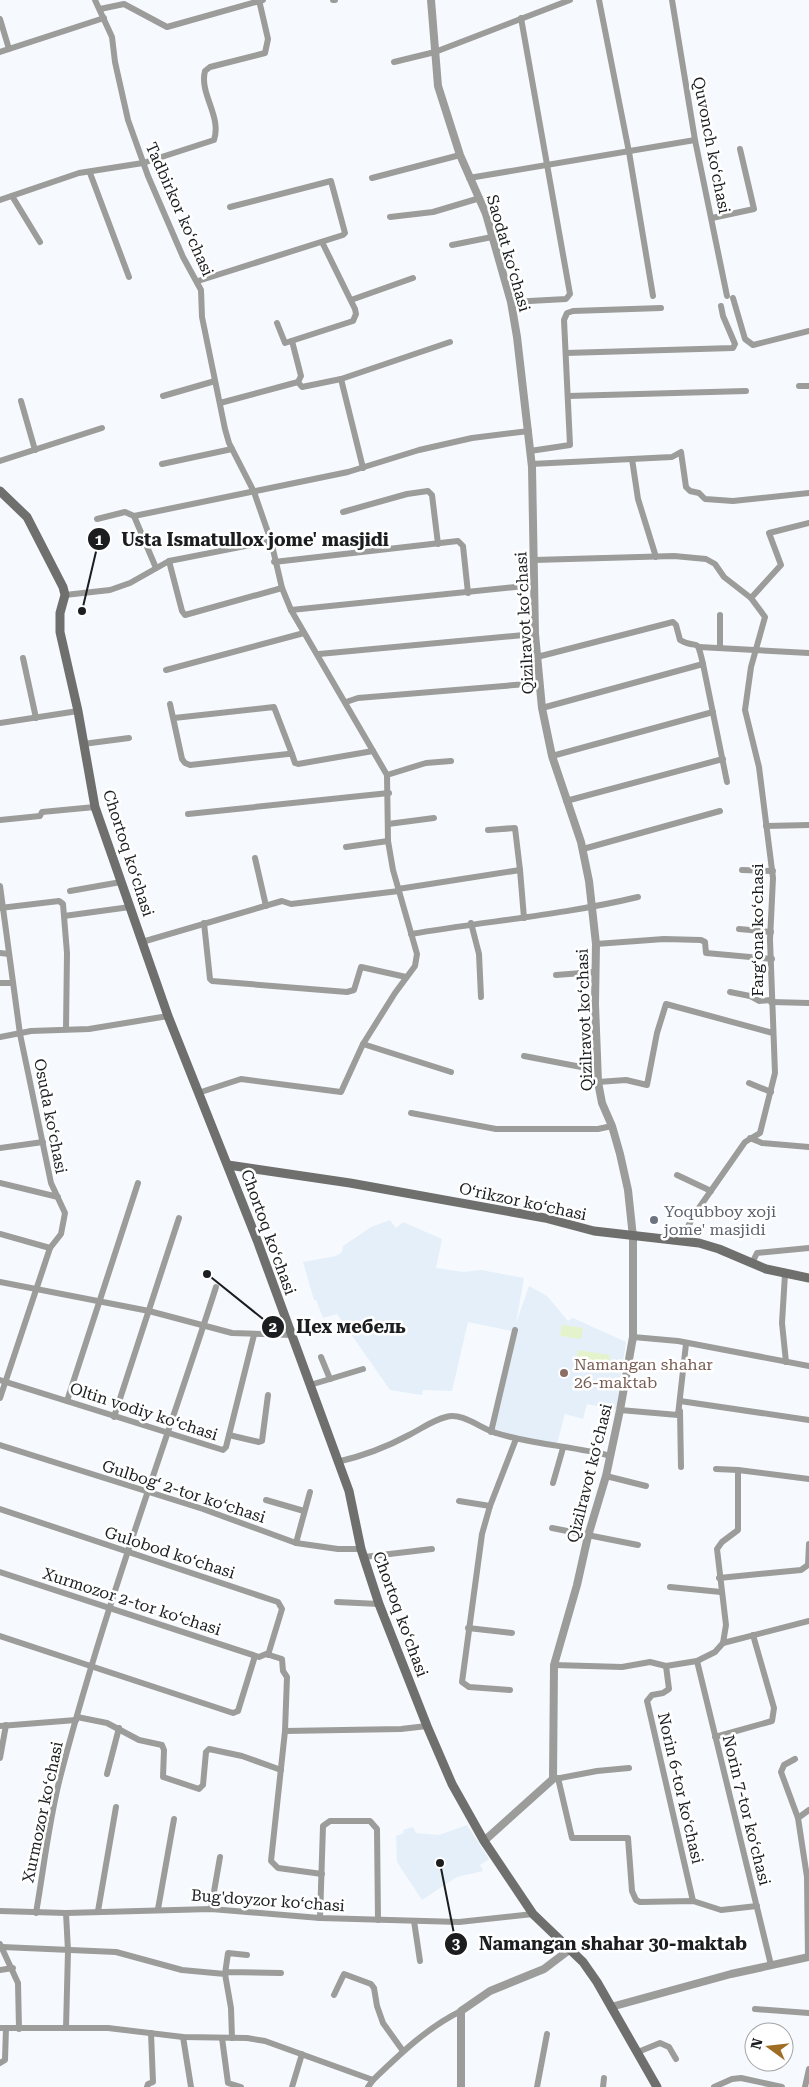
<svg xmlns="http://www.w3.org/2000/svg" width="809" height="2087" viewBox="0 0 809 2087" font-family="'Roboto Serif',serif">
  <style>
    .built { fill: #e5eff9 }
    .green { fill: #e5f3cc }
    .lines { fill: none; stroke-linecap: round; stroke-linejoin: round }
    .minor { stroke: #9c9c9a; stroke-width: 6 }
    .tertiary { stroke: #9c9c9a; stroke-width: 8 }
    .secondary { stroke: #6f706d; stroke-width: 9 }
    .worship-dot { fill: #6b7280; stroke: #fff; stroke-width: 2 }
    .education-dot { fill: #8d6e63; stroke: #fff; stroke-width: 2 }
    .labels { text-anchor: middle; stroke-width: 5; stroke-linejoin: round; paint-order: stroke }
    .street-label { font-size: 16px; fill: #1c1d1f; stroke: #fff }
    .worship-label { font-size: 16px; fill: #5b616d; stroke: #fff; text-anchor: start }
    .education-label { font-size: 16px; fill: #785e54; stroke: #fff; text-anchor: start }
    .leader { fill: none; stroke: #1c1d1f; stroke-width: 2 }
    .callout-dot { fill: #1c1d1f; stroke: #fff; stroke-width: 2 }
    .mark-label { font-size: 15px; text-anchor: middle; font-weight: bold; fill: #fff }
    .callout-label { font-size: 18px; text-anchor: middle; font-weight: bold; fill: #1c1d1f; stroke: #fff; stroke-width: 5; stroke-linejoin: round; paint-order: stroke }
  </style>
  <rect width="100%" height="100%" fill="#f6fafe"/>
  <g class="built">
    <path d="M390,1220L396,1228L403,1222L442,1239L436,1268L464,1272L481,1270L524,1278L516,1323L529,1286L547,1296L568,1321L573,1318L626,1342L616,1410L587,1404L583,1419L565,1414L556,1447L493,1432L516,1327L511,1331L468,1322L452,1391L423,1390L422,1395L390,1390L337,1314L323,1318L316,1300H314L303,1262L336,1256L342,1252L343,1246L371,1227Z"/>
    <path d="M467,1825L489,1859L480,1865L483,1871L457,1877L422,1900L397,1862L396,1836L404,1833L403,1830L413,1827L416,1833L439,1835Z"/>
  </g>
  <g class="green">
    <path d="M562,1325L583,1328L581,1339L560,1336Z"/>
    <path d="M578,1350L610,1355L607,1371L576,1367Z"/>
  </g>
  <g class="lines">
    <g class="minor">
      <path d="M95,0L112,37L115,62L128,120L148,176L183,257L201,290L202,317L225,429L229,443L254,492L271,541L282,588L291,610L387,775L388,841L393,870L417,954L415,966L395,993L363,1044L341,1092L241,1079L198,1093"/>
      <path d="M333,0H335"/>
      <path d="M599,0L629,152L653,296"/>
      <path d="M672,0L695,140L727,296"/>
      <path d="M100,9L124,4L167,27L263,0"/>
      <path d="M0,19L9,49"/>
      <path d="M0,52L104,18"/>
      <path d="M394,62L435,52L570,0"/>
      <path d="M90,173L129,277"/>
      <path d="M372,178L460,155"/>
      <path d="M469,178L695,140"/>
      <path d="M12,196L40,242"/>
      <path d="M0,200L79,173L143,163L214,140C222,116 199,94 205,71L210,67L265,53L268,39L259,0"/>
      <path d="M390,217L433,212L480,198"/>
      <path d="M712,218L754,209L740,149"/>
      <path d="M452,245L492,237"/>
      <path d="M198,281L343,235L345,233L331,181L230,207"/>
      <path d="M733,298L745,339L753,345L809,331"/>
      <path d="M351,300L413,278"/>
      <path d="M511,302L566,299L570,294L521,18"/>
      <path d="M277,323L285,343L353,321L356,314L355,309L322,242"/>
      <path d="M566,353L733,348L735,344L723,316L721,306"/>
      <path d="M341,379L363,468"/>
      <path d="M298,382L302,387L341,379L450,342"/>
      <path d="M799,386H809"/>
      <path d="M163,396L215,381"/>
      <path d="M568,396L746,391"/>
      <path d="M21,401L35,450"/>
      <path d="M220,403L298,382L301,376L292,341"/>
      <path d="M530,451L570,445L564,320L567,313L573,311L661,308"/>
      <path d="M632,459L638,499L656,557"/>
      <path d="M0,461L102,428"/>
      <path d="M162,464L232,449"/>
      <path d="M531,464L672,457L681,452L686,487L690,491L699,493L705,499L733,501L809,493"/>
      <path d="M343,512L407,494L428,491L432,495L438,544"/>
      <path d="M134,516L156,568"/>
      <path d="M97,519L125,512L134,516L348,472L419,450L472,438L529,431"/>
      <path d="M534,560L674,556L706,559L715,564L724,577L751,598L781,565L769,533L809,523"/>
      <path d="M169,561L182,611L185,615L282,588"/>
      <path d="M274,562L458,541L463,546L468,593"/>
      <path d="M65,595L110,590L130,583L169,561L271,541"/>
      <path d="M291,610L535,585"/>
      <path d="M699,647L809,653"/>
      <path d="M720,648V615"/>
      <path d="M319,654L535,634"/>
      <path d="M537,657L673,622L676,625L680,640C699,651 696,634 703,664"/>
      <path d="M23,658L36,718"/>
      <path d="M166,670L304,633"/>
      <path d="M346,702L358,698L539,683"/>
      <path d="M170,704L182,759L185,763L190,765L288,754H292L295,763L298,764L373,751"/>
      <path d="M542,708L703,664L727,782"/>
      <path d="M174,718L274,707L292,754"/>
      <path d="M0,723L78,711"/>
      <path d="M83,744L129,738"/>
      <path d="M552,756L713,712"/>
      <path d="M387,775L426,763L451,761"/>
      <path d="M566,801L723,759"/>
      <path d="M188,814L389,793"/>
      <path d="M0,820L40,816L42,812L95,807"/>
      <path d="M388,824L434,818"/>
      <path d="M766,826L809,825"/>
      <path d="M346,847L388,841"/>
      <path d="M583,849L720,811"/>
      <path d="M255,858L266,906"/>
      <path d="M520,870L524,918"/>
      <path d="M742,870L773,871"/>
      <path d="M0,886L20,1034L51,1183L65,1213L61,1234L50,1248L0,1398"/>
      <path d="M398,889L520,870L515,828L488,830"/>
      <path d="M70,891L121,882"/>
      <path d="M0,908L59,901L63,904L67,953L66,1029"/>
      <path d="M64,916L130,907"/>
      <path d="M204,923L210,979L212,981L347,992L354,990L361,967L406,977"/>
      <path d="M471,923L479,954L481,997"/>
      <path d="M739,929L771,932"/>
      <path d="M411,934C487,921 563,915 638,897"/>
      <path d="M142,942L282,901L291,904L399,891"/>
      <path d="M596,944L664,939L701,940L705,942L706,953L772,959"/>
      <path d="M0,953L9,954"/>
      <path d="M556,975L595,972"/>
      <path d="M0,983H13"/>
      <path d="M730,992L750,996L759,1001L771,1000"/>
      <path d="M771,1002L809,1003"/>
      <path d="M0,1037L31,1031L89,1029L168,1016"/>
      <path d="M363,1044L451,1072"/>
      <path d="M524,1056L597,1070"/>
      <path d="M598,1082L626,1080L647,1085L657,1033L666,1004L773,1033"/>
      <path d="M749,1083L771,1092"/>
      <path d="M411,1113L496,1129H598L612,1126"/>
      <path d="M750,1138L762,1143L809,1147"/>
      <path d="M0,1148L43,1142"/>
      <path d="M677,1175L711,1191"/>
      <path d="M0,1183L58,1197"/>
      <path d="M0,1234L50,1248"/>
      <path d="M681,1240L694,1215L745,1142L760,1133L775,1073L770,940L773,878L759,767L745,710L751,667L765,617L751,598"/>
      <path d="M752,1263L757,1253L809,1248"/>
      <path d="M785,1274L782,1323L786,1362"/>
      <path d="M0,1282L149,1311L232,1333L291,1335"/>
      <path d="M633,1337L678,1341L809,1366"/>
      <path d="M321,1357L330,1379L363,1369"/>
      <path d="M0,1380L223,1450L226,1447L254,1335"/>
      <path d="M310,1385L330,1379"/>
      <path d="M67,1401L138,1183"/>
      <path d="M680,1401L809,1420"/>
      <path d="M620,1410L678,1415L686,1344"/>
      <path d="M680,1411L681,1467"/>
      <path d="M114,1417L179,1218"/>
      <path d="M491,1432L515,1330"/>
      <path d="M229,1435L259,1442L262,1441L268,1395"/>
      <path d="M0,1445L203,1509L296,1543L338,1549H361"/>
      <path d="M337,1462C363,1456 385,1448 409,1435C421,1429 433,1420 446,1417C463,1412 481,1429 496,1433C534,1445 573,1446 611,1456"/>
      <path d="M716,1469L738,1470L809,1479"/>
      <path d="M606,1476L646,1486"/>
      <path d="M553,1483L563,1448"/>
      <path d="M266,1500L304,1511"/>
      <path d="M459,1501L490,1506"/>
      <path d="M0,1509L278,1602L282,1609L268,1655"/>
      <path d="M552,1528L638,1545"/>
      <path d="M296,1543L310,1492"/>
      <path d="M364,1557L432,1549"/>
      <path d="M0,1572L259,1657L266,1654L282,1659L283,1671L287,1677L285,1731"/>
      <path d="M719,1578L801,1570L808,1565L809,1544"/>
      <path d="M670,1587L721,1592"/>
      <path d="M337,1602L379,1604"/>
      <path d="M468,1628L512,1633"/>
      <path d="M0,1636L233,1713L238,1711L255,1656"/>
      <path d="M723,1643L809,1621"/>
      <path d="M697,1661L771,1965"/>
      <path d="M554,1665L622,1667L650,1662L666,1666L697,1661L715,1652L723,1643L726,1625L717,1549L722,1542L738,1530V1470"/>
      <path d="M666,1666L669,1689L663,1693L652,1695L647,1701L648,1705L693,1901"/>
      <path d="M510,1690L469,1687L462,1682L482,1534L490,1506L516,1439"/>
      <path d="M77,1717L107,1723L139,1740L162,1745L164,1750L163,1777L199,1789L203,1785L206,1752L209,1749L242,1756L281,1770"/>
      <path d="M0,1726L76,1720"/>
      <path d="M715,1737L772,1721L774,1708L753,1635"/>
      <path d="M0,1758L6,1725"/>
      <path d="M795,1759L784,1765L781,1772L798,1818"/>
      <path d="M107,1774L119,1728"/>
      <path d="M558,1778L572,1838H628L632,1891L636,1900L640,1902L693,1901L721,1910L757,1906"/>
      <path d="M555,1779L597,1771L629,1768"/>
      <path d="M322,1874L278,1868L271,1861L285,1731L401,1729L427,1726"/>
      <path d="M158,1909L174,1819"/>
      <path d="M211,1909L220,1857"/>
      <path d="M0,1911L66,1913L211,1909L320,1918L459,1922L533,1914"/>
      <path d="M98,1911L116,1807"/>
      <path d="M36,1913C44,1867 49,1819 61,1774C104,1609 164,1449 216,1287"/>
      <path d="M66,1913L68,1951L66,2028"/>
      <path d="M320,1918L323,1826L330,1821H370L377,1829L378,1920"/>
      <path d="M414,1921L420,1961"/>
      <path d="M0,1944L18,1983L19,2029"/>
      <path d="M2,1947L116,1952L182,1970L225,1974L231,2008L232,2038"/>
      <path d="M247,1955L228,1953L225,1974L228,1972L281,1973"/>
      <path d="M808,1957L807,1877L798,1818L809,1810"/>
      <path d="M0,1970L13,1968"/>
      <path d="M334,1995L344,1974L371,1984L374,1988L377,2006L383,2023L403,2051"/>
      <path d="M755,2009L809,2013"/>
      <path d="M0,2028H108L183,2037L247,2038L265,2041L373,2080C400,2054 428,2027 461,2011"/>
      <path d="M183,2037L191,2087"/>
      <path d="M222,2038L228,2083L241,2087"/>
      <path d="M638,2052L660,2043L669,2047L676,2059"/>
      <path d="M0,2063L5,2060L6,2028"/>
      <path d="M147,2087L148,2084L153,2082L151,2033"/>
      <path d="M292,2087L302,2054"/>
      <path d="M368,2087L373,2080"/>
      <path d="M537,2087L547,2034"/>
      <path d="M603,2087L604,2078"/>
      <path d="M714,2087L732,2079L741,2078L782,2087"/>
      <path d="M805,2087L809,2069"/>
    </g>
    <g class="tertiary">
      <path d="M431,0L438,86L460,155L486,214L511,302L517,337L532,467L535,634L542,708L552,756L581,842L589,881L596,944L595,1004L598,1082L602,1103L612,1126L620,1154L628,1190L633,1237V1337L620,1410L606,1476L588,1536L577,1585L554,1665L553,1779L484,1841"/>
      <path d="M611,2007L731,1974L809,1957"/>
      <path d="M461,2087V2011L490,1991L544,1969L569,1950"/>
    </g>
    <g class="secondary">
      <path d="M0,491L27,517L63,587L65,595L60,613V632L78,711L95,807L168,1016L257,1240L349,1491L361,1549L379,1604L427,1726L452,1784L484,1841L533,1914L583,1962L597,1982L657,2087"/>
      <path d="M228,1165L350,1183L545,1218L594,1231L699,1243L719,1249L766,1269L809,1278"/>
    </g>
  </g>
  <circle class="worship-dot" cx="654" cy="1220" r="5"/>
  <circle class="education-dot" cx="564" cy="1373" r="5"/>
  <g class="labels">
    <g class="street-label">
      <text transform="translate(712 145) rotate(79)" y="6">Quvonch koʻchasi</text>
      <text transform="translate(180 209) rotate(66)" y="6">Tadbirkor koʻchasi</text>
      <text transform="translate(509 253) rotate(74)" y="6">Saodat koʻchasi</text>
      <text transform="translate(524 623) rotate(-93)" y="6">Qizilravot koʻchasi</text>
      <text transform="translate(129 853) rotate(72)" y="6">Chortoq koʻchasi</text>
      <text transform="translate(757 930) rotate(-90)" y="6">Fargʻona koʻchasi</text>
      <text transform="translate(584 1020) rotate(-92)" y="6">Qizilravot koʻchasi</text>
      <text transform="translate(51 1116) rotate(79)" y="6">Osuda koʻchasi</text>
      <text transform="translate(523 1201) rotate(12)" y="6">Oʻrikzor koʻchasi</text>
      <text transform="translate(269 1232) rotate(70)" y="6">Chortoq koʻchasi</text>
      <text transform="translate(144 1411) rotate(18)" y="6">Oltin vodiy koʻchasi</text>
      <text transform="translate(589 1473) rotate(-76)" y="6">Qizilravot koʻchasi</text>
      <text transform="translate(184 1491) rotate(18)" y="6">Gulbogʻ 2-tor koʻchasi</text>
      <text transform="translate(170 1552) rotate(18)" y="6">Gulobod koʻchasi</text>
      <text transform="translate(132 1601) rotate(18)" y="6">Xurmozor 2-tor koʻchasi</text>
      <text transform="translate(401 1614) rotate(70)" y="6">Chortoq koʻchasi</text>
      <text transform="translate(681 1788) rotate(77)" y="6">Norin 6-tor koʻchasi</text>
      <text transform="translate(747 1810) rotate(76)" y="6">Norin 7-tor koʻchasi</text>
      <text transform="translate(42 1812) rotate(-78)" y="6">Xurmozor koʻchasi</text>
      <text transform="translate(268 1900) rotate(4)" y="6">Bug'doyzor koʻchasi</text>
    </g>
    <g class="worship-label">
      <text x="664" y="1217">Yoqubboy xoji<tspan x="664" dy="18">jome' masjidi</tspan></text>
    </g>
    <g class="education-label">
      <text x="574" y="1370">Namangan shahar<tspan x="574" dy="18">26-maktab</tspan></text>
    </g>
  </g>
  <path class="leader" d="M82 611L99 539M207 1274L273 1327M440 1863L456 1944"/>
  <g class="callout-dot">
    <circle cx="82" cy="611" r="5"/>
    <circle cx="207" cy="1274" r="5"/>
    <circle cx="440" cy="1863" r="5"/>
    <circle cx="99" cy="539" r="12"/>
    <circle cx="273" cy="1327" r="12"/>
    <circle cx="456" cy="1944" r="12"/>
  </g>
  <g class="mark-label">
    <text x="99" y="545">1</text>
    <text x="273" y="1332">2</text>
    <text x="456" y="1949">3</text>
  </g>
  <g class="callout-label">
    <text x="255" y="546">Usta Ismatullox jome' masjidi</text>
    <text x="351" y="1333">Цех мебель</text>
    <text x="613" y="1950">Namangan shahar 30-maktab</text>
  </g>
  <g transform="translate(769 2047) rotate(285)"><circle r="24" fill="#ffffff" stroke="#a4a5a5"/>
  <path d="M0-4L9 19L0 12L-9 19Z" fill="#9f6e23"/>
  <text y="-8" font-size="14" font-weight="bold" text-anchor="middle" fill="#1c1d1f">N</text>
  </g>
</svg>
